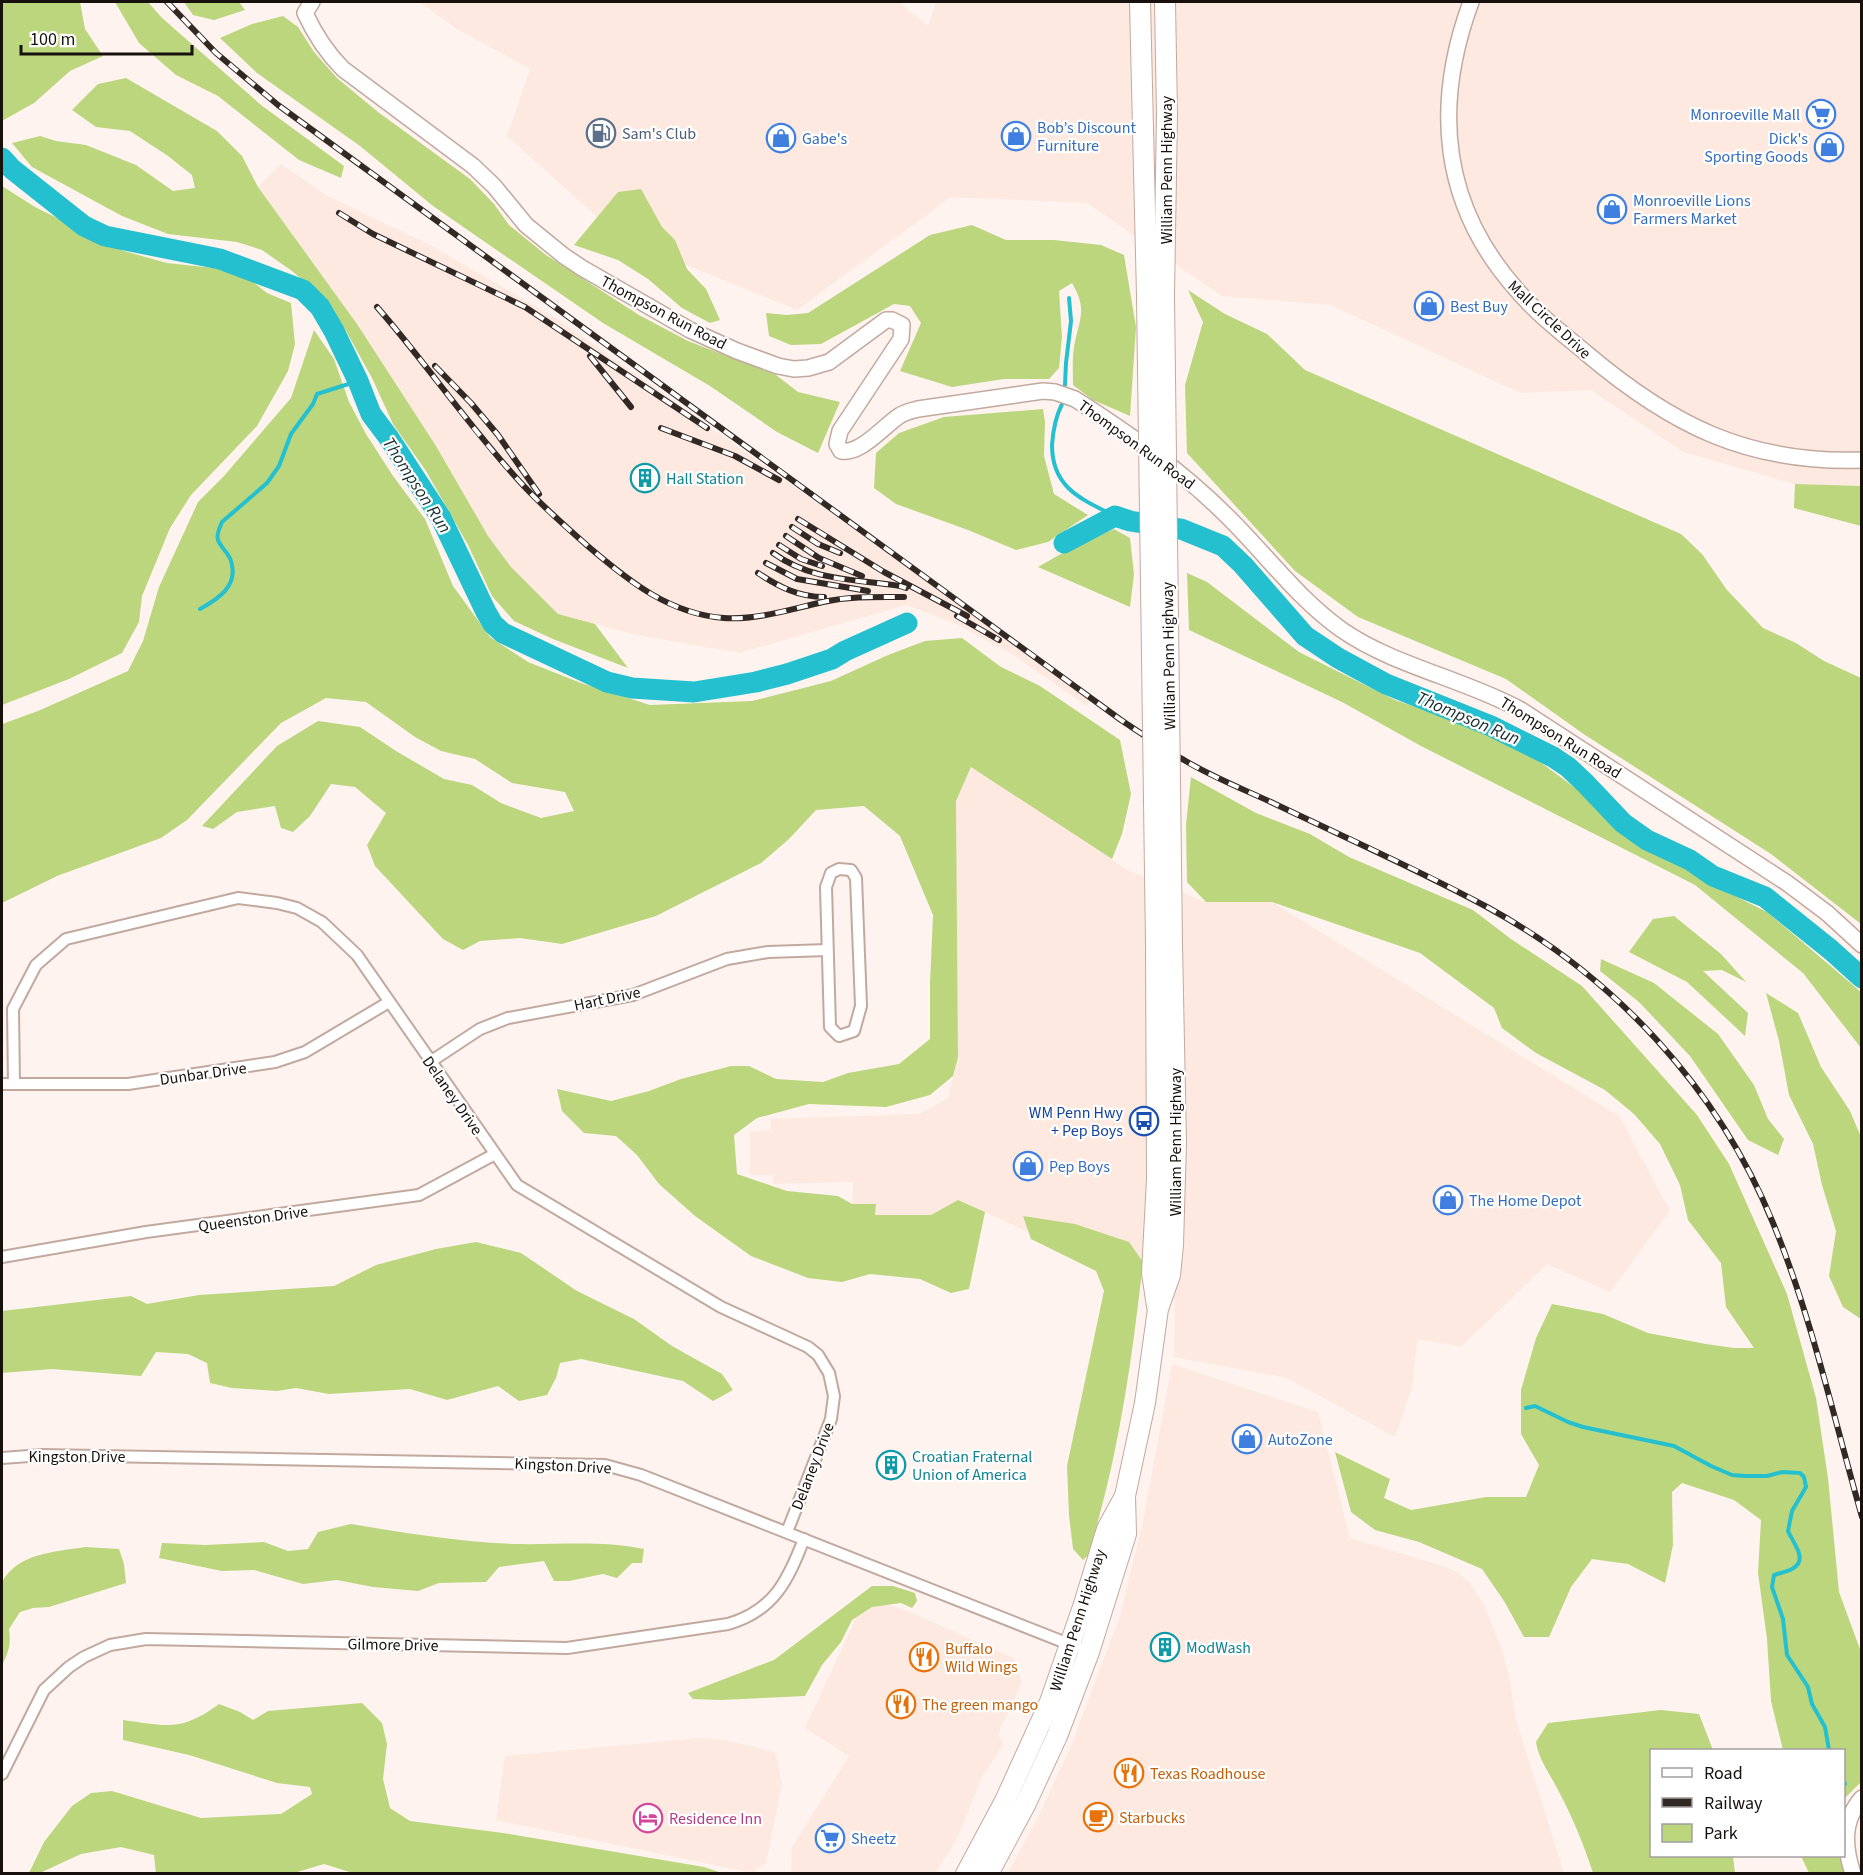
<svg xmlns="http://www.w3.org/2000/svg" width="1863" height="1875" viewBox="0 0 1863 1875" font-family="'Source Sans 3',sans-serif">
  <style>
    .built { fill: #fee9e1 }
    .green { fill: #bbd67d }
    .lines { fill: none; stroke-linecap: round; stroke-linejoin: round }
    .stream { stroke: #24c0cf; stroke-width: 4 }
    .river { stroke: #24c0cf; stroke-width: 21 }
    .street-casing { stroke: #c2a99f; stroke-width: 14 }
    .secondary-casing { stroke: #c2a99f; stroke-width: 18 }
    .highway-casing { stroke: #c2a99f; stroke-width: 22 }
    .street { stroke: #fff; stroke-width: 10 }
    .secondary { stroke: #fff; stroke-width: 15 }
    .highway { stroke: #fff; stroke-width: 20 }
    .rail-casing { stroke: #322925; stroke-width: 6 }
    .rail { stroke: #fff; stroke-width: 4; stroke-dasharray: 11; stroke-linecap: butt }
    .highway-bridge-casing { stroke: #c2a99f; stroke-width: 22; stroke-linecap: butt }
    .highway-bridge { stroke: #fff; stroke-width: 20 }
    .labels { text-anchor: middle; stroke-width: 4.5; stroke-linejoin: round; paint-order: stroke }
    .shop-label { font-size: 16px; fill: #366cbe; stroke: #fff; text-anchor: start }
    .service-label { font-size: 16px; fill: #4e5e75; stroke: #fff; text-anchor: start }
    .street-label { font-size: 16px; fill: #18100c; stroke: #fff }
    .culture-label { font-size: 16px; fill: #0d838f; stroke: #fff; text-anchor: start }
    .transit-label { font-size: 16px; fill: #164399; stroke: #fff; text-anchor: end }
    .food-label { font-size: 16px; fill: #c56008; stroke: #fff; text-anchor: start }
    .hotel-label { font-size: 16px; fill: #b23c85; stroke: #fff; text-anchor: start }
    .water-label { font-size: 18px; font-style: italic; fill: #183032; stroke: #fff }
  </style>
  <rect width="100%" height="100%" fill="#fef3ef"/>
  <g class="built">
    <path d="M419,2H899L928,26L936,2H1861V486L1795,484L1683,452L1591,390L1520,393L1331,305L1222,296L1087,203L951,197L797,310L622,239L507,136L530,69L457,29Z"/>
    <path d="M281,164L326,195L430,245L559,320L861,534L1090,700L1087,706L1013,655L958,625L907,605L739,653L632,634L558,614L511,568L488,536L436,446L357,324L258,187Z"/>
    <path d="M972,766L1129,871L1206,902H1272L1619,1116L1670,1211L1610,1292L1547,1264L1461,1347L1417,1339L1412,1388L1395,1437L1287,1378L1174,1357L1175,1300L959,1200L931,1215H874L876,1204H852L853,1182L773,1184V1175H750V1132L770,1130L771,1119L919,1114L948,1098L958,1057L956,801Z"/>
    <path d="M1172,1364L1318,1412L1350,1538L1446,1567L1455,1571L1470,1583L1484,1605L1503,1652L1510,1681L1516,1720L1564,1873H1008L1041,1811L1072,1743L1120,1616L1143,1521Z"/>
    <path d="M872,1599L912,1613L1013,1658L1022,1682L998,1734L1003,1745L982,1777L957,1839L935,1873L791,1874L792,1847L849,1756L805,1728L854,1622L864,1603Z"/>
    <path d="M700,1738L726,1740L775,1752L782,1784L766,1863L753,1873L496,1820L505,1756Z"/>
  </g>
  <g class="green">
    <path d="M2,2H80L85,29L103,56L70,71L34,103L2,121Z"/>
    <path d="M115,2H148L161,17L261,105L344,166L341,178L299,160L218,96L176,75L139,43Z"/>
    <path d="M184,2H239L245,10L214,20L193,15Z"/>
    <path d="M283,16L298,27L314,52L337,78L378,112L470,179L494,204L509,225L546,255L639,315L688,341L776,375L798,392L840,402L818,453L777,432L710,386L603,323L498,251L433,206L360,146L257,73L220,38L252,24Z"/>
    <path d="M126,78L217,131L242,156L258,187L357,324L436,446L488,536L511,567L558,614L595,624L628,668L553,639L514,621L492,596L468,545L426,471L393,424L372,378L346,331L319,294L292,271L262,250L237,242L168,234L122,216L32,167L12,143L40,136L56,141L86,145L136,165L173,191L195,188L192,175L168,156L130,131L96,127L72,110L98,84Z"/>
    <path d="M2,186L35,207L124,251L167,263L214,268L248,278L267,293L291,303L295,344L288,371L257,426L191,495L170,528L142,596L139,622L122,653L69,679L2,705Z"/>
    <path d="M641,189L662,227L675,240L687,269L706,289L720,320L710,323L682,308L648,279L618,260L574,245L618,192Z"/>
    <path d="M972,225L1006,240H1054L1101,245L1124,255L1136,327L1130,416L1093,400L1073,385C1073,373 1072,359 1074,347C1079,319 1088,310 1072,283L1059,291L1062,337L1059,368L1049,379H1004L952,387L900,371L921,323L910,306L894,304L821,344L791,345L769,336L766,313L787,315L808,313L930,235Z"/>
    <path d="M1188,290L1225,314L1267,334L1305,370L1681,534L1702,554L1727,590L1763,628L1796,643L1824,661L1861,678V924L1771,854L1585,735L1506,679L1358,617L1295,571L1187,453L1185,385L1203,322Z"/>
    <path d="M314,330L334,359L349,402L366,434L393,476L425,519L453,586L490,637L528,662L581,683L650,705L752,701L831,681L888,655L925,641L962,638L1001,667L1040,686L1120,740L1131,794L1122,834L1112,859L971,767L956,801L958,1057L953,1076L930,1095L886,1107L809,1104L757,1118L734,1135L737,1174L787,1191L838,1196L852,1204H876L875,1215H931L958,1200L985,1212L969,1289L951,1293L920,1279L870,1274L842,1282L808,1278L751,1256L695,1216L659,1184L637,1155L616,1136L584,1133L562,1111L557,1089L611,1101L649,1091L681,1079L731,1066H749L776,1079L823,1082L848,1073L899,1064L930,1039V984L933,915L900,836L864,806L816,810L789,839L761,863L656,916L562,944L520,938L480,941L463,950L443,939L375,866L367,845L386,813L355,787L331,784L310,816L293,832L281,828L275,806L237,812L213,829L202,826L277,746L318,721L360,727L396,751L444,779L472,785L501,803L541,818L574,811L565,792L512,783L475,759L441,751L415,737L366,702L326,698L281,723L187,820L161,838L57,876L2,903V724L38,711L128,671L143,641L159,587L198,502L224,476L291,398Z"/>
    <path d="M1043,409L1045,422L1044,456L1054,494L1088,515L1048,542L1016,550L968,530L896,504L874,488L876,453L899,433L944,417Z"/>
    <path d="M1795,484L1861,486V526L1794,508Z"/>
    <path d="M1114,529L1130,538L1134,574L1130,607L1038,567L1073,547Z"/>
    <path d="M1187,573L1207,582L1299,652L1395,700L1463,723L1532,756L1578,790L1614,828L1721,889L1767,912L1861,992V1048L1803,973L1695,885L1421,746L1342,702L1189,630Z"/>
    <path d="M1191,777L1256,813L1310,834L1349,857L1473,910L1511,939L1582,986L1697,1115L1729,1164L1787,1294L1816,1398L1828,1478L1839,1592L1861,1652V1782L1844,1799V1750H1783L1771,1701L1767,1639L1758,1573L1761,1520L1734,1500L1682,1483L1672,1492L1673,1545L1665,1583L1628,1564L1592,1559L1571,1587L1549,1637H1524L1504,1601L1482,1569L1419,1542L1375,1530L1351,1512L1335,1452L1390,1479L1384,1498L1411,1510L1486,1497H1526L1539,1465L1521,1434V1390L1536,1338L1552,1304L1603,1314L1648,1333L1706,1344L1734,1348H1754L1726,1307L1721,1263L1688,1220L1680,1185L1660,1144L1634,1114L1605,1090L1536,1053L1502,1028L1494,1008L1420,953L1272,902H1206L1187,882L1186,825Z"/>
    <path d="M1674,916L1721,954L1746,982L1722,970L1703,971L1748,1013L1745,1036L1687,982L1629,952L1653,919Z"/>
    <path d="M1601,959L1654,983L1718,1034L1754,1085L1768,1119L1784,1139L1778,1155L1748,1140L1690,1056L1639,1002L1600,971Z"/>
    <path d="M1766,993L1798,1013L1821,1067L1850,1111L1861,1137V1319L1843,1307L1829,1276L1836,1231L1822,1185L1813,1144L1789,1095L1779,1041Z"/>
    <path d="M1023,1216L1075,1224L1129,1242L1143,1262C1132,1361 1118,1460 1088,1555L1083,1560L1073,1549L1069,1515L1067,1466L1104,1291L1096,1271L1031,1239Z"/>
    <path d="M476,1242L521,1253L577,1291L634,1319L672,1346L722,1374L733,1390L713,1401L683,1381L581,1359L560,1363L556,1378L547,1395L519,1401L498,1386L447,1400L410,1389L329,1394L296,1388L277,1391L232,1388L210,1383L207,1363L188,1354L156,1352L141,1376L52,1369L2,1373V1311L131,1296L147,1304L199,1295L334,1286L376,1265L436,1249Z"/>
    <path d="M351,1524C405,1533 460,1542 515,1544C559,1545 600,1540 644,1549L642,1563H632L617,1578L603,1574L569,1581H554L544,1561L499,1567L486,1582L439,1583L418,1591L373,1587L337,1580L303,1584L254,1570L222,1571L159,1558L162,1543L205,1545L264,1542L288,1551L308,1549L318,1532Z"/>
    <path d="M85,1547L119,1549L124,1564L126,1583L49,1607L33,1608L20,1612L9,1629C11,1644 9,1652 2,1665V1582C18,1553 54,1552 85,1547Z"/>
    <path d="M872,1586H893L915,1593L917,1601L912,1608L901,1603L872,1607L852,1620L841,1642L822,1665L805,1696L720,1700L693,1699L688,1693L774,1660Z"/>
    <path d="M362,1703L382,1723L387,1744L383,1779L390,1808L410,1821L503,1833L704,1867L722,1873L356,1874L324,1864L294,1873L156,1874L154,1855L121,1847L81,1854L42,1872L29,1873L44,1842L72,1806L91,1793L112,1791L201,1818L281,1814L312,1794L310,1787L277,1783L189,1755L123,1740V1720C167,1726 181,1732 219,1704L240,1712L253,1720L268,1711Z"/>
    <path d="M1661,1710L1699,1714L1713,1750H1652V1856H1733L1735,1873H1593C1584,1845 1573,1818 1559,1792C1551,1775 1539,1761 1536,1742L1548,1723Z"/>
    <path d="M1801,1856H1844L1849,1873H1809Z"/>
  </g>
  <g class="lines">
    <g class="stream">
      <path d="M1065,385L1066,363L1071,321L1069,298"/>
      <path d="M1062,404C1055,418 1053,430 1052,445C1052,488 1081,499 1115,516"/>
      <path d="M200,609C218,599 239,586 231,561C229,553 221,548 218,540C216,534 220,527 222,522L267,483L279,466L291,434L313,404L317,394L358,381"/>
      <path d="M1526,1408L1535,1406L1568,1422L1583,1427L1674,1446L1711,1466L1732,1475L1745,1476H1767L1782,1472L1800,1473L1804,1477L1806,1487L1792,1511L1788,1531C1793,1543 1809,1560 1792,1569C1786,1572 1780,1573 1774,1575L1772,1587L1783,1619L1787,1655L1808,1687L1812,1704L1825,1727L1829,1750"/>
      <path d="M1844,1782L1845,1784"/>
    </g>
    <g class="river">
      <path d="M2,158L12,169L84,226L105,236L220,259L303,290L320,307L334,331L358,381L371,414L389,438L441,518L486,612L493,624L503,633L607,682L632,688L694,692L756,682L787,674L832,659L845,651L907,623"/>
      <path d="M1064,543L1115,516L1130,521L1181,529L1223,546L1243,565L1305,636L1338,658L1386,684L1491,726L1553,757L1568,767L1585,783L1623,823L1647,840L1690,860L1713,876L1765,897L1831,950L1862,978"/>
    </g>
    <g class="street-casing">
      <g id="street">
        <path d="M839,869L851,870L856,878L861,1006L854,1031L839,1036L830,1027L826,887L831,873Z"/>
        <path d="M430,1062L480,1029L508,1018L633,995L727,959L768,952L827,950"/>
        <path d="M2,1084H128L275,1062L305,1052L389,1002"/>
        <path d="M14,1084L13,1009L36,965L66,939L238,898L277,903L297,908L322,922L357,955L517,1185L721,1307L808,1347L818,1355L829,1373L834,1396L831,1419L787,1532"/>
        <path d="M2,1257L146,1232L419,1195L495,1154"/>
        <path d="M2,1458L42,1455L605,1465L641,1475L1089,1652"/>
        <path d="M2,1774L44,1690L69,1667L84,1657L110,1645L146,1639L567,1648L728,1624C774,1611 788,1580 804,1539"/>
      </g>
    </g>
    <g class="secondary-casing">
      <g id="secondary">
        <path d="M312,2L305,13C315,35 326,52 343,69L473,166L494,186L526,225L564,256L582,268L690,330L737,351L778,366L794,369L808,368L829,362L886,320H892L902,325L901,339L840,431L837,444L841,451C860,455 884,426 899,416C905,412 911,411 918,409L1043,391L1055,392L1075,399C1128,433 1181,470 1226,515C1265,553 1297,598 1342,630C1394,666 1464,679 1521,710L1787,883L1827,913L1862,945"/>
        <path d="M1471,2C1433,105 1441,204 1516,289C1536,313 1562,333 1586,353C1671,425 1748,464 1862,460"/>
        <path d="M1853,1874C1844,1846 1842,1821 1862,1798"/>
      </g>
    </g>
    <g class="highway-casing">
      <g id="highway">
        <path d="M1140,2L1147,296"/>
        <path d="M1164,295L1167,114L1165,2"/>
        <path d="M1156,945L1157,1179L1152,1273L1157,1306"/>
        <path d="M966,1874L1005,1801L1050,1702L1084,1604L1107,1529L1125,1496"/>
        <path d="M988,1874L1026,1803L1057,1736L1089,1652L1126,1534L1125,1496L1145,1403L1158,1309L1170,1275L1173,1245L1176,1143L1172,945"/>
      </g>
    </g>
    <use href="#street" class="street"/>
    <use href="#secondary" class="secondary"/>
    <use href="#highway" class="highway"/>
    <g class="rail-casing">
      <g id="rail">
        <path d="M167,2L216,53L278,105L1121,720C1142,734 1162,748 1184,760C1212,777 1243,789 1273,803C1344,837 1417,869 1487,907C1614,976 1718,1088 1773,1223C1812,1318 1834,1419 1862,1517"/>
        <path d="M339,213L373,234L525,307L707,428"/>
        <path d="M377,307C427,364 469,427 521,483C542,506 566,527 590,548C630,582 670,614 724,618C758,620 791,609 823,602C850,596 877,597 904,597"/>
        <path d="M590,356L631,407"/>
        <path d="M435,366L471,403L498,435L539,494"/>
        <path d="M661,428L735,456L779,480"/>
        <path d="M798,519L884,572L967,616"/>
        <path d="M792,527L818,544L840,553"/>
        <path d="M786,536L819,558L862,576"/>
        <path d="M779,545L801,559L822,566"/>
        <path d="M773,553C812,581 853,579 900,586L906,588"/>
        <path d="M766,563L797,579L868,591"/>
        <path d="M758,573C779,587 799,597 824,597"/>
        <path d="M957,616L999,640"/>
      </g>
    </g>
    <use href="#rail" class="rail"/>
    <g class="highway-bridge-casing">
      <g id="highway-bridge">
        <path d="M1164,295L1172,945"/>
        <path d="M1147,296L1156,945"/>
      </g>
    </g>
    <use href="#highway-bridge" class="highway-bridge"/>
  </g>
  <defs>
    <g id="supermarket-ring" transform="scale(1.5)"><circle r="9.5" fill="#fff" stroke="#3f7fe0" stroke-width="1.5"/><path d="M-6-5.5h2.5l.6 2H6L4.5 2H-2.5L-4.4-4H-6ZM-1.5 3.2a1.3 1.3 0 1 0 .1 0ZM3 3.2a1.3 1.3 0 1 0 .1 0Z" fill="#3f7fe0"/></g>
    <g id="fuel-ring" transform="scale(1.5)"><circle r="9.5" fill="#fff" stroke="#5c6f8a" stroke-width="1.5"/><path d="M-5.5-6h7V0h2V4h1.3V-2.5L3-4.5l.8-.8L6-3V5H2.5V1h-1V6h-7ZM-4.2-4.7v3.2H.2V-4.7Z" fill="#5c6f8a"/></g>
    <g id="shop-ring" transform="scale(1.5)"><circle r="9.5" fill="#fff" stroke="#3f7fe0" stroke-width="1.5"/><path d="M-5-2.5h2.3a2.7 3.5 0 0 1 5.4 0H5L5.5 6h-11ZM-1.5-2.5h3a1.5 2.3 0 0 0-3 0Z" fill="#3f7fe0"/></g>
    <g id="building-ring" transform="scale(1.5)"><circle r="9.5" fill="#fff" stroke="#0f9aa8" stroke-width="1.5"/><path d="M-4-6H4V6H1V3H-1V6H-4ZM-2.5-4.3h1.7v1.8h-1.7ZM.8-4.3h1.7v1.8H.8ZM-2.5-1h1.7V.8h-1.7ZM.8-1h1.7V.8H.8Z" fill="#0f9aa8"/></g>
    <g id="bus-ring" transform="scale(1.5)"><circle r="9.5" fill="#fff" stroke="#1a4fb4" stroke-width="1.5"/><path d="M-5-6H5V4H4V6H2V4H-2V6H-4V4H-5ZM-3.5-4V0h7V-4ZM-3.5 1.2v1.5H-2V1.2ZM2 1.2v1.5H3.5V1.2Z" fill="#1a4fb4"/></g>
    <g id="restaurant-ring" transform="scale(1.5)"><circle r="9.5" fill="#fff" stroke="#e8710a" stroke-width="1.5"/><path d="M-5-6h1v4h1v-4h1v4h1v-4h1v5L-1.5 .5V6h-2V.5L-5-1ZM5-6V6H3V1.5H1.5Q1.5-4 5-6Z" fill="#e8710a"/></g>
    <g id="cafe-ring" transform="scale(1.5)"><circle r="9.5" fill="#fff" stroke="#e8710a" stroke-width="1.5"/><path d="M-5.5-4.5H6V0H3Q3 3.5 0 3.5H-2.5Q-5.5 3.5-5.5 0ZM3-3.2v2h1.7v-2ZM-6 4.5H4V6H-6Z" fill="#e8710a"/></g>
    <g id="hotel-ring" transform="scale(1.5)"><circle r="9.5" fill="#fff" stroke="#d1479c" stroke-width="1.5"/><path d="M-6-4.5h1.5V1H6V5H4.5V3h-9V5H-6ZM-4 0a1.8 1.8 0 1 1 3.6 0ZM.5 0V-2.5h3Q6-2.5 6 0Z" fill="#d1479c"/></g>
  </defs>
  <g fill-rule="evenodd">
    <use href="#supermarket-ring" x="1821" y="114"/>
    <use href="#fuel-ring" x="601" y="133"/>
    <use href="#shop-ring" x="1016" y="136"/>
    <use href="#shop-ring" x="781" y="138"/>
    <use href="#shop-ring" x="1829" y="147"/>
    <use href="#shop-ring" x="1612" y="209"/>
    <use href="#shop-ring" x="1429" y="306"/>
    <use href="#building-ring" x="645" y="478"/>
    <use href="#bus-ring" x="1144" y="1121"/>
    <use href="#shop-ring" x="1028" y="1166"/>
    <use href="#shop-ring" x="1448" y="1200"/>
    <use href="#shop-ring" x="1247" y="1439"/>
    <use href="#building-ring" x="891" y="1465"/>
    <use href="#building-ring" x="1165" y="1647"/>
    <use href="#restaurant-ring" x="924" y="1657"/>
    <use href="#restaurant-ring" x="901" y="1704"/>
    <use href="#restaurant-ring" x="1129" y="1773"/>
    <use href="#cafe-ring" x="1098" y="1817"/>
    <use href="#hotel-ring" x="648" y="1818"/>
    <use href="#supermarket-ring" x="830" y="1838"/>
  </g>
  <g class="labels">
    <g class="shop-label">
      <text x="1800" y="120" text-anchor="end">Monroeville Mall</text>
      <text x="1037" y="133">Bob’s Discount<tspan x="1037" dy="18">Furniture</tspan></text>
      <text x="802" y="144">Gabe's</text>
      <text x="1808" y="144" text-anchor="end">Dick's<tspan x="1808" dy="18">Sporting Goods</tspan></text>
      <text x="1633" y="206">Monroeville Lions<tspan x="1633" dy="18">Farmers Market</tspan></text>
      <text x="1450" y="312">Best Buy</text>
      <text x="1049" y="1172">Pep Boys</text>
      <text x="1469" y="1206">The Home Depot</text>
      <text x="1268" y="1445">AutoZone</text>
      <text x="851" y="1844">Sheetz</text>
    </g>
    <g class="service-label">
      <text x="622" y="139">Sam's Club</text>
    </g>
    <g class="street-label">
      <text transform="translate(1166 170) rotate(-90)" y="6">William Penn Highway</text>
      <text transform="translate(664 312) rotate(28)" y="6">Thompson Run Road</text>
      <text transform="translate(1550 319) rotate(43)" y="6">Mall Circle Drive</text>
      <text transform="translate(1137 444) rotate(36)" y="6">Thompson Run Road</text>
      <text transform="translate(1168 656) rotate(-91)" y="6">William Penn Highway</text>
      <text transform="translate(1561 737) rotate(32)" y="6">Thompson Run Road</text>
      <text transform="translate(607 998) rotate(-12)" y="6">Hart Drive</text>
      <text transform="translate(203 1073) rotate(-8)" y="6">Dunbar Drive</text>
      <text transform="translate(453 1095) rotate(55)" y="6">Delaney Drive</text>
      <text transform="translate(1175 1142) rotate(-90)" y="6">William Penn Highway</text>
      <text transform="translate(253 1218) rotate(-8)" y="6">Queenston Drive</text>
      <text x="77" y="1462">Kingston Drive</text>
      <text transform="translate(563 1465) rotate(3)" y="6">Kingston Drive</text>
      <text transform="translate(812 1466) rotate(-69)" y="6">Delaney Drive</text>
      <text transform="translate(1077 1620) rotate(-72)" y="6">William Penn Highway</text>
      <text transform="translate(393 1644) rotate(1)" y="6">Gilmore Drive</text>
    </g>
    <g class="culture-label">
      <text x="666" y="484">Hall Station</text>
      <text x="912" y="1462">Croatian Fraternal<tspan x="912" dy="18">Union of America</tspan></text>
      <text x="1186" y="1653">ModWash</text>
    </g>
    <g class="transit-label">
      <text x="1123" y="1118">WM Penn Hwy<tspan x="1123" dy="18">+ Pep Boys</tspan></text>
    </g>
    <g class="food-label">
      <text x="945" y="1654">Buffalo<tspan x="945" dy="18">Wild Wings</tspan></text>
      <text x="922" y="1710">The green mango</text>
      <text x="1150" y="1779">Texas Roadhouse</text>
      <text x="1119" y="1823">Starbucks</text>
    </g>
    <g class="hotel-label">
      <text x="669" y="1824">Residence Inn</text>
    </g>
    <g class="water-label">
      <text transform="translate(417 485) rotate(57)" y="6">Thompson Run</text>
      <text transform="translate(1468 718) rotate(23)" y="6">Thompson Run</text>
    </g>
  </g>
  <rect width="1863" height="1875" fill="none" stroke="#18100c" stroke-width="6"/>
  <rect x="1650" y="1749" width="195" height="108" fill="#ffffff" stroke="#a39f9e" stroke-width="1.5"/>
  <rect x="1662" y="1768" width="30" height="9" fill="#ffffff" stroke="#a39f9e" stroke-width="1.5"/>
  <text x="1704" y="1779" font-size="18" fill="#18100c">Road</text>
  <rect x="1662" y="1798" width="30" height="9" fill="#322925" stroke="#a39f9e" stroke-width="1.5"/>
  <text x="1704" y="1809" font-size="18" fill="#18100c">Railway</text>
  <rect x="1662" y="1824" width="30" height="18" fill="#bbd67d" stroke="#a39f9e" stroke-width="1.5"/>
  <text x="1704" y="1839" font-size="18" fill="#18100c">Park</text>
  <path d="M21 45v9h171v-9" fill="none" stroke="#18100c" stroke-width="3"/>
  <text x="30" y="45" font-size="18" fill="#18100c" stroke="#ffffff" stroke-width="4.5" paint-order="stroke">100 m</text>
</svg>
